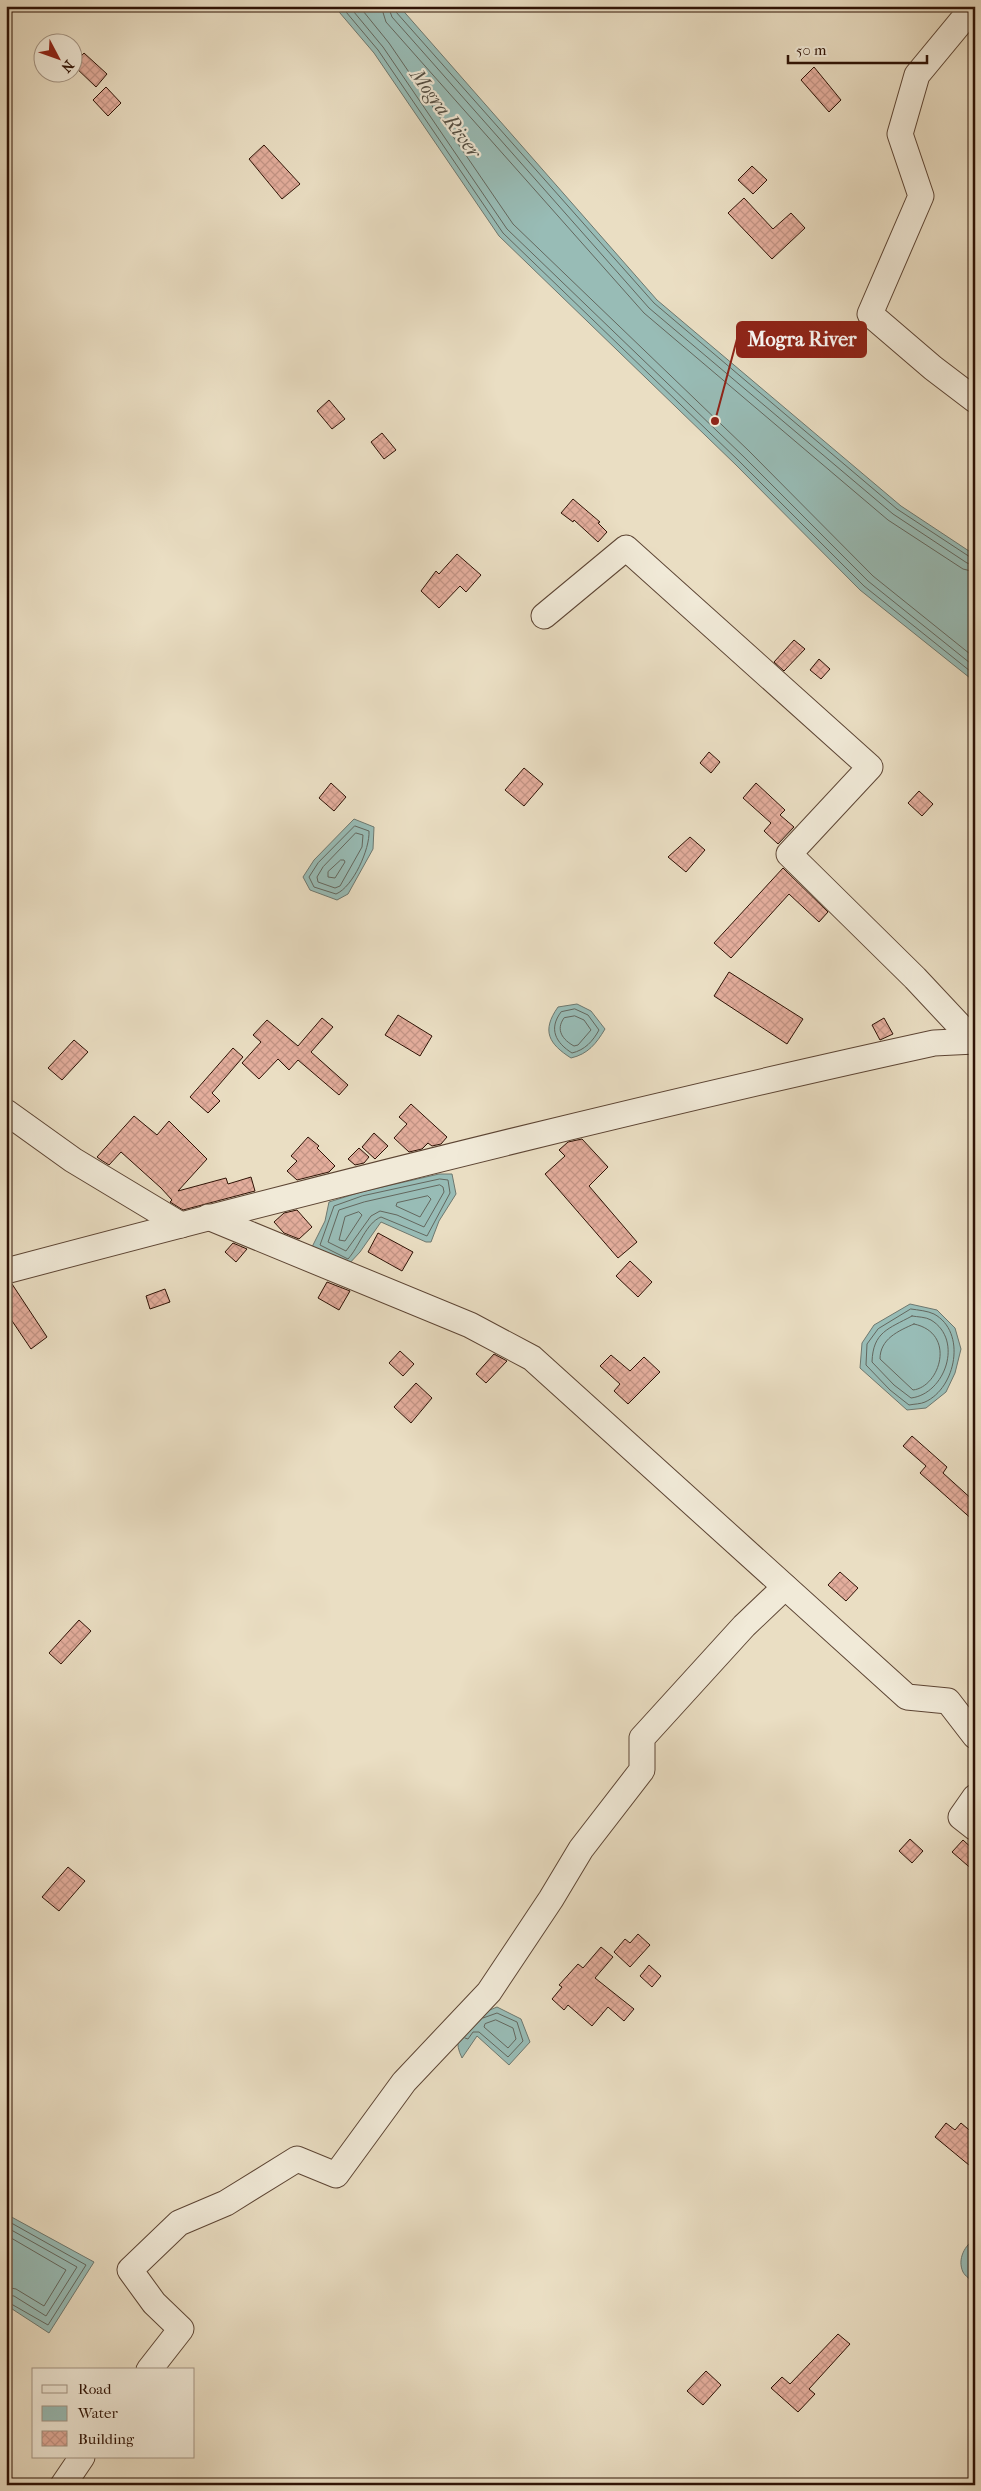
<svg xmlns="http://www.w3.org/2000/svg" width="981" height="2491" viewBox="0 0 981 2491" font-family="'IM FELL French Canon',serif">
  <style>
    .water { fill: #98bcb6; stroke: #6e786f }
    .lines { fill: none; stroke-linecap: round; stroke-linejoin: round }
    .shore { stroke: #63675e; stroke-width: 1 }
    .building { fill: url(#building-cross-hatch); stroke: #2e1205 }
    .minor-casing { stroke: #5d4534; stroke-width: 27 }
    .minor { stroke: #f1ead8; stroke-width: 25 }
    .labels { text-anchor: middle; stroke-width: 4.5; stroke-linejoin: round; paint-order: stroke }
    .water-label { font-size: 20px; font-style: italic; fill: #534e43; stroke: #f1ead8 }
    .leader { fill: none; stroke: #8f2418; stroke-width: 2 }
    .callout-dot { fill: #8f2418; stroke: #f1ead8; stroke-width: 2 }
    .callout { fill: #8f2418; stroke: #8f2418; stroke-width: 2 }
    .callout-label { font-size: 20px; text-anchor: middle; font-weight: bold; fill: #fff }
  </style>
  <defs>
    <pattern id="building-cross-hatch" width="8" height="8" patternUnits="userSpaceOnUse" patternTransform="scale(1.25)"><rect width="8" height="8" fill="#e3ad9c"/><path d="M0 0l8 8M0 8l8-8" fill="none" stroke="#c39485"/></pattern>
  </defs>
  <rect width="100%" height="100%" fill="#eadec3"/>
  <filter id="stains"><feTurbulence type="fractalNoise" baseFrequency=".004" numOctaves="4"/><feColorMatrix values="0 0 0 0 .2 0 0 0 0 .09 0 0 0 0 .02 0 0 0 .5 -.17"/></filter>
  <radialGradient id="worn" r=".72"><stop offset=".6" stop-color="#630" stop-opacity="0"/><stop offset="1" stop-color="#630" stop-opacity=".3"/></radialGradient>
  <g class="water">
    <path d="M334,6H399L657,300L901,506L975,555V682L860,590L736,465L499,236L374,53Z"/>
    <path d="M354,819L374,827L373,849L348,894L337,900L310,890L303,877L314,860Z"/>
    <path d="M577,1004L591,1011L605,1029C596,1044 588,1054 571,1058C549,1044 541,1031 558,1007Z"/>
    <path d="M439,1174H452L456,1194L439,1221L431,1242H426L381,1222L360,1252L348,1265L312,1247L325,1221L329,1202L361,1192Z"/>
    <path d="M910,1304L937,1310L955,1328L961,1349L955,1373L946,1392L926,1408L907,1410L860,1368L862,1343L874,1325Z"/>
    <path d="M497,2007L521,2019L530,2042L509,2065L477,2036L462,2058C447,2028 475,2016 497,2007Z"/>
    <path d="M6,2214L94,2262L49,2333L6,2305Z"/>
    <path d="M975,2239V2283C971,2280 965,2276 963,2272C957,2259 965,2245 975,2239Z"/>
  </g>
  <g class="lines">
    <g class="shore">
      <path d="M341,6L378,50L503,233L739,461L864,586L975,675"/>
      <path d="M349,6L383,47L507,229L744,457L868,581L975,667"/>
      <path d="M359,6L389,43L513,224L749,451L873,576L975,658"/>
      <path d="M381,6L386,22L644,313L888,520L963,569L975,572"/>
      <path d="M388,6L392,17L649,308L893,514L967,563L975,565"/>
      <path d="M395,6L396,12L654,303L897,509L970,557L975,558"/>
      <path d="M355,826L369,831C370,849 353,887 336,894L314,887L309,877L318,863Z"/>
      <path d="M356,833L363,835L362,847L340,886L335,888L318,882L317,877L323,867Z"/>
      <path d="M341,860H344L345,862L335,878L328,877V872Z"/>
      <path d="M575,1009L588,1015L599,1030C593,1041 585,1050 572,1053C556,1043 548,1029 561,1012Z"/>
      <path d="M575,1016L584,1020L591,1030L578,1045L574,1046C563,1040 555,1030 564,1018Z"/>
      <path d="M440,1179L448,1180L450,1193L427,1236L381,1217C366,1223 359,1247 348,1259L320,1245L334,1206L362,1196Z"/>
      <path d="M440,1185L443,1187L444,1192L424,1227L397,1215L380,1211L371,1216L346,1251L328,1242L339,1210L364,1202Z"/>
      <path d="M428,1196L431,1199L420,1217L396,1206L397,1203Z"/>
      <path d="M359,1212L362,1215L345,1241L339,1240L345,1217Z"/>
      <path d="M911,1309C918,1310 928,1311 934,1314C967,1332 956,1388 925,1402C921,1404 914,1404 909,1405L890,1390L866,1365L867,1344L878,1329Z"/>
      <path d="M912,1316C918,1317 926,1317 931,1320C964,1340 945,1394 911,1398L894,1385L872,1362C873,1332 888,1329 912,1316Z"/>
      <path d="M914,1324C957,1333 940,1387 913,1390L880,1359C880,1339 898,1331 914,1324Z"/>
      <path d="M496,2020L513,2028L516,2039L508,2048L484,2027L485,2024Z"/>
      <path d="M465,2038L468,2039L473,2032H479L508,2057L523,2041L517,2022L497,2013L483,2018"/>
      <path d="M6,2220L86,2265L48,2325L6,2301"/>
      <path d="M6,2227L77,2267L46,2316L14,2296L6,2295"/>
      <path d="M6,2235L66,2270L44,2306L16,2289L6,2287"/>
    </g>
  </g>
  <g class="building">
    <path d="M84,53L107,74L96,87L73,65Z"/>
    <path d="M814,67L841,100L829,112L801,80Z"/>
    <path d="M106,87L121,103L108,116L93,100Z"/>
    <path d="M264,145L300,184L282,199L249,159Z"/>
    <path d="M752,166L767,180L753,194L738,180Z"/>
    <path d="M744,198L773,229L791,213L805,228L772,259L728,213Z"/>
    <path d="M329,400L345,419L332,429L317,411Z"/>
    <path d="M382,433L396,450L384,459L371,442Z"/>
    <path d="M573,499L600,522L598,523L607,532L598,542L574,520L573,522L561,513Z"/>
    <path d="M457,554L481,575L466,592L460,586L439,608L421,591L436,571L439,574Z"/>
    <path d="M794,640L805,649L784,671L774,662Z"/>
    <path d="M819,659L830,669L821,679L810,670Z"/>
    <path d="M709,752L720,762L711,773L700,763Z"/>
    <path d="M524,768L543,784L524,806L505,790Z"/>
    <path d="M331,783L346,797L334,811L319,798Z"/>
    <path d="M756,783L785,810L780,815L794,827L778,844L764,831L771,823L743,798Z"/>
    <path d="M919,791L933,804L922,816L908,803Z"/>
    <path d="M690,837L705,850L686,872L668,857Z"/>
    <path d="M783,868L828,912L819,922L789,894L731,958L714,943Z"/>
    <path d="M729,972L803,1019L787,1044L714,996Z"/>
    <path d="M398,1015L432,1036L420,1056L385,1035Z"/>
    <path d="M322,1018L333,1027L311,1052L348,1085L339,1095L298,1060L289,1070L278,1059L259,1079L242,1063L261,1042L253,1035L267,1020L298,1046Z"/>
    <path d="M884,1018L893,1034L880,1040L872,1025Z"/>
    <path d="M74,1040L88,1052L62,1080L48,1068Z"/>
    <path d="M233,1048L243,1057L212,1093L220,1101L208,1113L190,1097Z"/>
    <path d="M411,1104L447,1137L441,1144L432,1146L428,1143L422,1149L409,1152L394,1138L407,1124L399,1117Z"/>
    <path d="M134,1116L157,1135L169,1121L207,1159L178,1191L226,1178L228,1184L251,1177L255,1191L183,1210L170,1202L172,1200L161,1188L121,1152L109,1165L101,1160L97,1157Z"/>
    <path d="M374,1133L388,1146L375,1159L362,1147Z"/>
    <path d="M308,1137L319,1146L317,1148L335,1166L329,1172L297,1180L287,1171L297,1161L291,1156Z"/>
    <path d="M582,1139L608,1167L589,1186L637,1242L618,1258L545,1174L565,1156L559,1150L568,1142Z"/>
    <path d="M359,1148L369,1157L364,1163L355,1165L348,1159Z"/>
    <path d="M297,1210L312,1227L299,1239L284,1233L274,1222L284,1213Z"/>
    <path d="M378,1233L413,1252L402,1271L368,1252Z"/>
    <path d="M233,1243L247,1249L236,1262L225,1252Z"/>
    <path d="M630,1261L652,1282L638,1297L616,1276Z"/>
    <path d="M327,1282L350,1291L339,1310L318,1298Z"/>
    <path d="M12,1284L47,1337L31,1349L6,1312V1285Z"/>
    <path d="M165,1289L170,1302L150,1309L146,1296Z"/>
    <path d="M400,1351L414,1364L403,1376L389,1363Z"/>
    <path d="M494,1354L507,1361L486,1383L476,1374Z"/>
    <path d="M611,1355L630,1371L644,1357L660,1372L628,1404L614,1391L620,1384L600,1366Z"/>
    <path d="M416,1383L432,1398L411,1423L394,1407Z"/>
    <path d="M912,1436L947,1467L943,1473L975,1502V1522L920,1473L926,1466L903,1446Z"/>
    <path d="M840,1572L858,1588L846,1601L828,1585Z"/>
    <path d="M79,1620L91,1631L61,1664L49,1653Z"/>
    <path d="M910,1839L923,1851L912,1863L899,1851Z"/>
    <path d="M963,1840L975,1851V1872L952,1852Z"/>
    <path d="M68,1867L85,1881L59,1911L42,1897Z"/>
    <path d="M638,1934L650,1945L630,1967L614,1952L625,1939L630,1943Z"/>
    <path d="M601,1947L613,1957L595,1978L634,2009L624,2021L608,2007L592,2026L568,2005L564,2010L552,1999L562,1987L559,1985L578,1964L583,1968Z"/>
    <path d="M649,1965L661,1976L652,1987L640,1976Z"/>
    <path d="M946,2123L955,2130L961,2123L975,2135V2170L935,2137Z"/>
    <path d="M838,2334L850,2344L809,2389L815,2394L798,2412L771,2388L782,2377L790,2384Z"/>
    <path d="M706,2371L721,2385L703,2405L687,2391Z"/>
  </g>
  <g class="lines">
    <g class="minor-casing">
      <g id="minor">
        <path d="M974,6L917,75L900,134L921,196L870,314L933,368L975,400"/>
        <path d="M544,616L626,548L870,767L789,854L915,978L974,1041"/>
        <path d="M6,1112L73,1160L181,1225"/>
        <path d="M208,1217L470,1325L532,1358L907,1697L948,1701L975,1736"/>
        <path d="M6,1271C314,1189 623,1111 934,1043L975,1041"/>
        <path d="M975,1797L961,1817L975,1828"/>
        <path d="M149,2370L181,2329L154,2303L130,2270L179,2223L226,2203L297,2159L336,2175L404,2082L489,1992L551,1899L581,1849L642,1770V1738L744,1626L785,1587"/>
        <path d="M63,2485L82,2457"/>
      </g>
    </g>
    <use href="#minor" class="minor"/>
  </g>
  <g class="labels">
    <g class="water-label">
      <text transform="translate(446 113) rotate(54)" y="7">Mogra River</text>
    </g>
  </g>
  <path class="leader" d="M715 421L737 339"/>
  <circle class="callout-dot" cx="715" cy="421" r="5"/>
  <rect class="callout" x="737" y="322" width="129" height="35" rx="5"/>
  <g class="callout-label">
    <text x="802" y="346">Mogra River</text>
  </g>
  <rect width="981" height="2491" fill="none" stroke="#eadec3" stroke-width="25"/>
  <rect x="8" y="8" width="966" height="2476" fill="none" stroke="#2e1205" stroke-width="2.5"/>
  <rect x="12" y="12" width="956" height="2466" fill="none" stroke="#2e1205"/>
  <rect x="32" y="2368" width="162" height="90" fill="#f1ead8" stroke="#a39484"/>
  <rect x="42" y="2385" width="25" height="8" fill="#f1ead8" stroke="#a39484"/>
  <text x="78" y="2394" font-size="15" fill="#2e1205">Road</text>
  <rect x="42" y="2406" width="25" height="15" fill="#98bcb6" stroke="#a39484"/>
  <text x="78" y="2418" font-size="15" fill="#2e1205">Water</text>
  <rect x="42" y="2431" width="25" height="15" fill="url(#building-cross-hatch)" stroke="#a39484"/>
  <text x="78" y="2444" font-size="15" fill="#2e1205">Building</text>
  <g transform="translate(58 58) rotate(131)"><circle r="24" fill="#f1ead8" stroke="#a39484"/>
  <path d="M0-4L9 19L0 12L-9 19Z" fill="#8f2418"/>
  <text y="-8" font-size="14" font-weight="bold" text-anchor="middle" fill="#2e1205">N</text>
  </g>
  <path d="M788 55v8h139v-8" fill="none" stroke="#2e1205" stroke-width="2.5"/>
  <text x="796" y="55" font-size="15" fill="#2e1205" stroke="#f1ead8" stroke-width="4" paint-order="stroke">50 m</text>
  <rect width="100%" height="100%" filter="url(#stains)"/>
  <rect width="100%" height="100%" fill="url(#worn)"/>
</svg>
